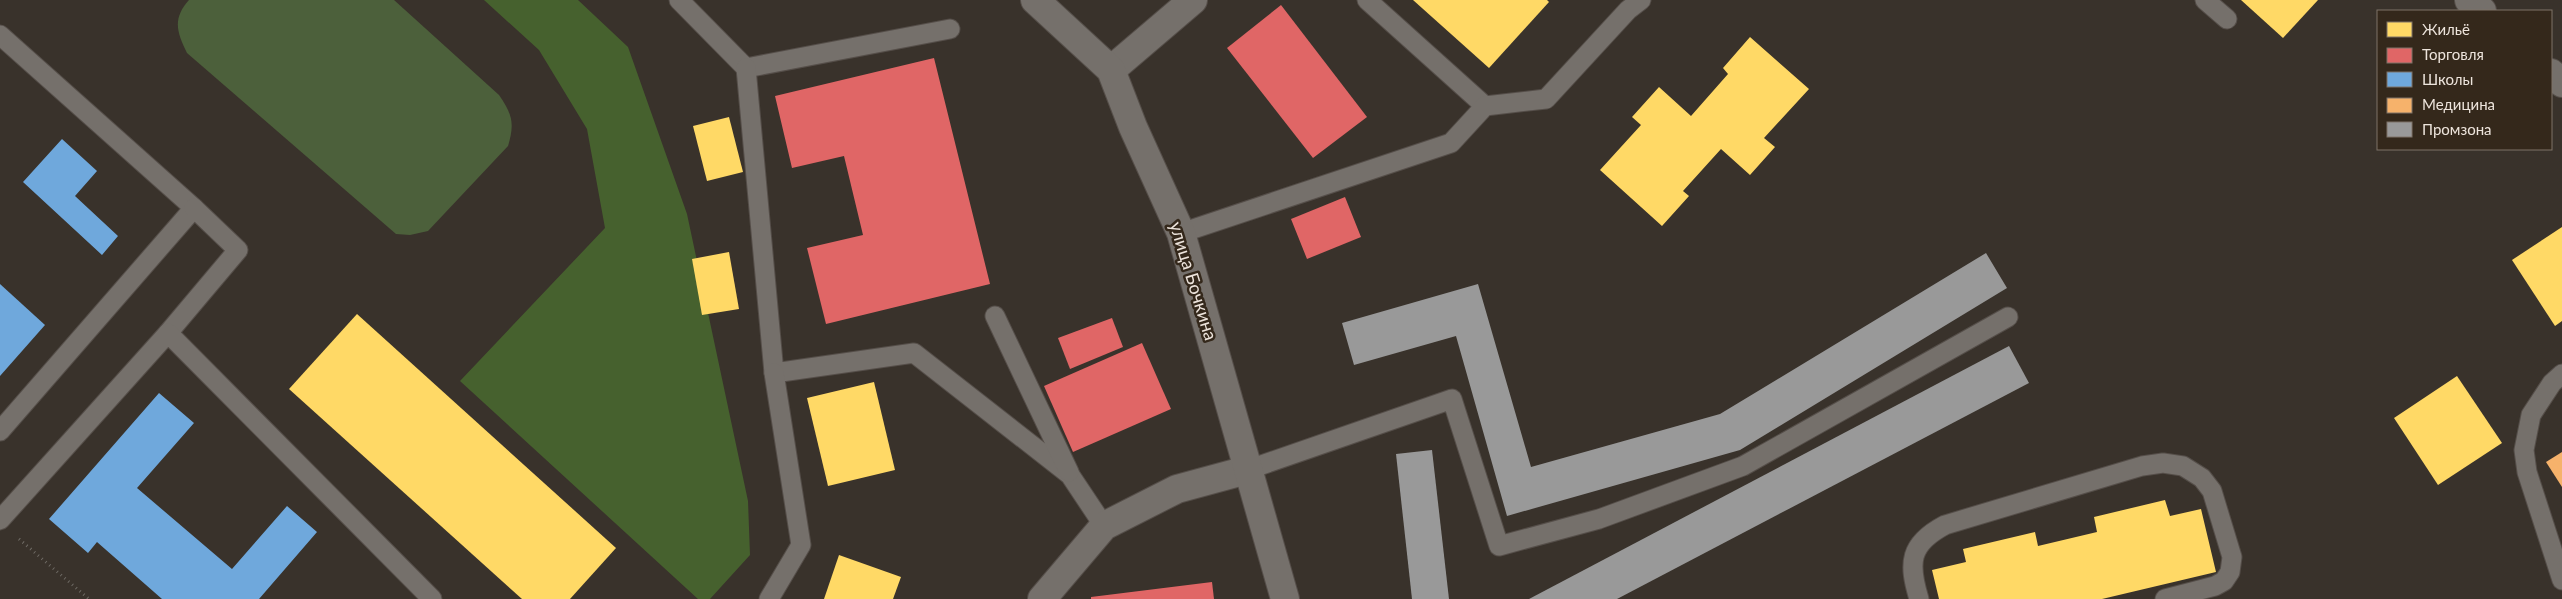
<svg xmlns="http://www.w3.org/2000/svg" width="2562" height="599" viewBox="0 0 2562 599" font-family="Lato,sans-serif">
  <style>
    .green { fill: #4c603b }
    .forest { fill: #46612e }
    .homes { fill: #ffd966 }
    .shops { fill: #e06666 }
    .schools { fill: #6fa8dc }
    .health { fill: #f6b26b }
    .industry { fill: #999 }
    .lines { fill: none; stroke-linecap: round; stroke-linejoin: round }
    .service-casing { stroke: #554e49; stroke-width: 21 }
    .minor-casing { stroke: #554e49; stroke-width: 30 }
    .tertiary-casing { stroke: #554e49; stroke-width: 30 }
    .secondary-casing { stroke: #554e49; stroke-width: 30 }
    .path { stroke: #716d67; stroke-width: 3; stroke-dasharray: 1 4; stroke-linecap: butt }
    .service { stroke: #75706b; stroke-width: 19 }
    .minor { stroke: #75706b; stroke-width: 28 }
    .tertiary { stroke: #75706b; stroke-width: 28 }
    .secondary { stroke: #75706b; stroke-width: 28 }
    .labels { text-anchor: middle; stroke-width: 5; stroke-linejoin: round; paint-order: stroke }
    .street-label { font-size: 18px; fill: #ede4dc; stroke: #34281b }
  </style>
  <rect width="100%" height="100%" fill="#39322b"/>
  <path class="green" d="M189,0H394L499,95C512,114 515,123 508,146L428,231L410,235L396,234L187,53C177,32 172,19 189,0Z"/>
  <path class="forest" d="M484,0H578L628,47L687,214L748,501L750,555L710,599H698L460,381L605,228L587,129L539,50Z"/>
  <g class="homes">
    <path d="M1413,0H1547L1549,2L1489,68Z"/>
    <path d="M2241,0H2318L2283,38Z"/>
    <path d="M1750,37L1809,89L1764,138L1775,147L1750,175L1721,149L1683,191L1689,196L1662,226L1600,170L1641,125L1632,117L1659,87L1691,116L1728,74L1723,68Z"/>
    <path d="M729,117L743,172L707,181L693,126Z"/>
    <path d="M2562,227V321L2555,326L2512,260Z"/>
    <path d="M729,252L739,309L702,315L692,259Z"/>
    <path d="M357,314L616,548L570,599H522L289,389Z"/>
    <path d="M2457,376L2502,443L2438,485L2394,418Z"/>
    <path d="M874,382L895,470L828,486L807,398Z"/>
    <path d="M2165,500L2170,516L2201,509L2216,572L2102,599H1939L1932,570L1966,562L1963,549L2035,532L2038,546L2097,532L2094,517Z"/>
    <path d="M839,555L901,577L893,599H824Z"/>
  </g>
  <g class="shops">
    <path d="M1281,5L1367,117L1313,158L1227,48Z"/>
    <path d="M934,58L990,284L826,324L807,248L863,235L844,156L792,168L775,96Z"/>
    <path d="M1345,197L1361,237L1307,259L1291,219Z"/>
    <path d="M1112,318L1123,347L1070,369L1058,338Z"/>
    <path d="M1142,343L1171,409L1073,452L1044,386Z"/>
    <path d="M1212,582L1214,599H1091V597Z"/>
  </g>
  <g class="schools">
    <path d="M62,139L97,171L75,196L118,236L102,255L23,182Z"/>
    <path d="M0,284L45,325L0,376Z"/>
    <path d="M159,393L194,423L137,488L232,569L287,506L317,532L259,599H162L97,542L88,553L49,519Z"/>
  </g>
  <path class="health" d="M2562,452V487L2546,462Z"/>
  <g class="industry">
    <path d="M1986,253L2007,288L1740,450L1507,516L1456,336L1354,365L1342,323L1478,284L1531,467L1720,414Z"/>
    <path d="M2009,346L2029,383L1617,599H1529Z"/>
    <path d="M1432,450L1449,599H1412L1396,454Z"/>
  </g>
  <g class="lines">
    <g class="service-casing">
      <g id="service">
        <path d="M679,0L746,68L950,29"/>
        <path d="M1367,0L1485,106"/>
        <path d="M2205,0L2227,19"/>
        <path d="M0,35L194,208L0,431"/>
        <path d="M746,68L774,373L914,353L1070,475L1104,526"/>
        <path d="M1181,233L1451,143L1485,106L1546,99L1628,10L1641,0"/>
        <path d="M995,316L1069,472"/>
        <path d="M168,333L238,250L194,208"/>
        <path d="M2562,374L2552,383L2531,415L2524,450L2527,472L2562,580"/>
        <path d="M1247,470L1452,399L1499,546L1599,519L1743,466L2008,317"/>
        <path d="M0,520L168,333L432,599"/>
        <path d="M769,599L801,545L774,373"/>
        <path d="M1919,599C1908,563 1909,544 1945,525L2142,466L2163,463L2183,466L2202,478L2212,491L2232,557L2230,572L2224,581L2215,586L2165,599"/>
      </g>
    </g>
    <g class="minor-casing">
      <path id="minor" d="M1042,599L1104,526L1177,489L1247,470"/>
    </g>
    <g class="tertiary-casing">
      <g id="tertiary">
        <path d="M2469,0L2482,11"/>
        <path d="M1111,70L1193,0"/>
        <path d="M2551,73L2562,83"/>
      </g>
    </g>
    <g class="secondary-casing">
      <path id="secondary" d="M1035,0L1111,70L1133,127L1181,233L1285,599"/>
    </g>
    <path class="path" d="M19,539L89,599"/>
    <use href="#service" class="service"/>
    <use href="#minor" class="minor"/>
    <use href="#tertiary" class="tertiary"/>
    <use href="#secondary" class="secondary"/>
  </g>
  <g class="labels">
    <g class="street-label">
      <text transform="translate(1193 281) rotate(73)" y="6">улица Бочкина</text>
    </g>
  </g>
  <rect x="2377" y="10" width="175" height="140" fill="#34281b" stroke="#7e7368"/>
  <rect x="2387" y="22" width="25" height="15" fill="#ffd966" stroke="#7e7368"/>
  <text x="2422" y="35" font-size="15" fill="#ede4dc">Жильё</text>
  <rect x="2387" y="48" width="25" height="15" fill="#e06666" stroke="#7e7368"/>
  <text x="2422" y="60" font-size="15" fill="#ede4dc">Торговля</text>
  <rect x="2387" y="72" width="25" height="15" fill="#6fa8dc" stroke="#7e7368"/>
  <text x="2422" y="85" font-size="15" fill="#ede4dc">Школы</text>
  <rect x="2387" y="98" width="25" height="15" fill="#f6b26b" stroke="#7e7368"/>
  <text x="2422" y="110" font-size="15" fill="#ede4dc">Медицина</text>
  <rect x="2387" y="122" width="25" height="15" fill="#999999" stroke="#7e7368"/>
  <text x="2422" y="135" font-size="15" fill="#ede4dc">Промзона</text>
</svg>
